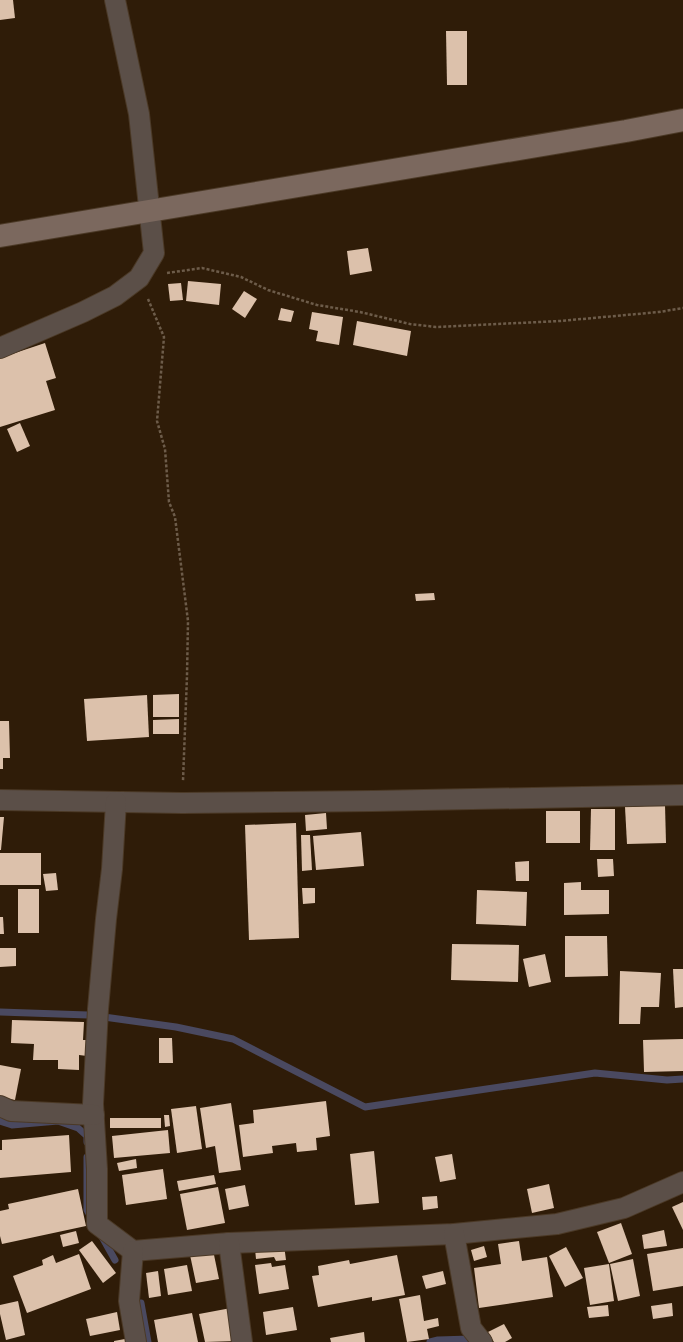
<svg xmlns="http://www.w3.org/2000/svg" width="683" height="1342" viewBox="0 0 683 1342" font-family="'Open Sans',sans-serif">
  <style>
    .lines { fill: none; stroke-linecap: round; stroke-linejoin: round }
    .stream { stroke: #4a4960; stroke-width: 7 }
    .building { fill: #dcc1ab }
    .street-casing { stroke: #4b3926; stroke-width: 22 }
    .secondary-casing { stroke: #4b3926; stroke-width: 24 }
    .path { stroke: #6d5c4a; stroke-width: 2.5; stroke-dasharray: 3 2; stroke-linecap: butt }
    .street { stroke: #5b4f48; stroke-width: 20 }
    .secondary { stroke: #7b685e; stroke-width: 22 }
  </style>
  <rect width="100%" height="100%" fill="#2f1c08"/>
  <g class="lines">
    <g class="stream">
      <path d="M0,1012L88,1015"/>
      <path d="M104,1017L176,1027L233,1039L365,1107L595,1073L667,1080L683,1079"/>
      <path d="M0,1121L12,1125L58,1121L78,1128L87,1136V1142"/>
      <path d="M87,1157V1210L92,1219"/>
      <path d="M101,1235L115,1260"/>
      <path d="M141,1303L148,1342"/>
      <path d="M430,1342L438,1340L470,1339L472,1342"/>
    </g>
  </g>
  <g class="building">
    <path d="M0,0H13L15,18L0,20Z"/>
    <path d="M446,31H467V85H447Z"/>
    <path d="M368,248L372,271L350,275L347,251Z"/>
    <path d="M188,281L221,284L219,305L186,301Z"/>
    <path d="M181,283L183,300L170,301L168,284Z"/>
    <path d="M244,291L257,299L245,318L232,309Z"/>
    <path d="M281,308L294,311L291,322L278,320Z"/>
    <path d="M312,312L343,317L339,345L316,341L318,331L309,329Z"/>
    <path d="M357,321L411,331L407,356L353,345Z"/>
    <path d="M45,343L56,378L46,381L55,410L0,427V358Z"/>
    <path d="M20,423L30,446L17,452L7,429Z"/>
    <path d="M434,593L435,600L416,601L415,594Z"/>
    <path d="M179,694V717H153V695Z"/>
    <path d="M147,695L149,737L87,741L84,699Z"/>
    <path d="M179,719V734H153V720Z"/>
    <path d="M0,721H9L10,758H3V769H0Z"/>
    <path d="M665,805L666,843L627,844L625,807Z"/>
    <path d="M591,809H615V850H590Z"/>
    <rect x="546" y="811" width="34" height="32"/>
    <path d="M326,813L327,829L306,831L305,815Z"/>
    <path d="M0,817H4L1,850H0Z"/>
    <path d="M296,823L299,938L249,940L245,825Z"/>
    <path d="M361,832L364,866L316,870L313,836Z"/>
    <path d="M301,835H310L312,870L302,871Z"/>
    <rect x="0" y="853" width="41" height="32"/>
    <path d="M597,859H613L614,876L598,877Z"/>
    <path d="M529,861V881H516L515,862Z"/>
    <path d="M56,873L58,890L46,891L43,874Z"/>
    <path d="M581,882V890H609V914L564,915V883Z"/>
    <path d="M302,888H315V903L303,904Z"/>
    <rect x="18" y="889" width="21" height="44"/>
    <path d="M477,890L527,892L526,926L476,924Z"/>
    <path d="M0,917H3L4,934H0Z"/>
    <path d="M565,936H607L608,976L565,977Z"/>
    <path d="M452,944L519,945L518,982L451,980Z"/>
    <path d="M0,948H16V966L0,967Z"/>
    <path d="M545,954L551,982L529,987L523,959Z"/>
    <path d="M673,969H683V1007L675,1008Z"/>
    <path d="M620,971L661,973L659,1007H641L640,1024H619Z"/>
    <path d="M12,1020L84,1022L83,1040H87V1056L79,1055V1070L58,1069V1060H33L34,1044L11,1043Z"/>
    <path d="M159,1038H172L173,1063H159Z"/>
    <path d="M683,1039V1071L644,1072L643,1040Z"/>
    <path d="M0,1065L21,1069L15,1100L0,1097Z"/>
    <path d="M326,1101L330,1136L316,1138L317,1150L297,1152L296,1143L272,1146L273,1153L243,1157L239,1125L254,1123L253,1110Z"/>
    <path d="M231,1103L241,1170L219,1173L215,1146L206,1148L200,1108Z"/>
    <path d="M196,1106L202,1149L177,1153L171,1109Z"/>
    <path d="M164,1115H169L170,1126L165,1127Z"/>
    <rect x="110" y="1118" width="51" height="10"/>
    <path d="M168,1130L170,1153L114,1158L112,1136Z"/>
    <path d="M69,1135L71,1172L0,1178V1150H2V1140Z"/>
    <path d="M374,1151L379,1203L355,1205L350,1154Z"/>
    <path d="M452,1154L456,1179L440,1182L435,1157Z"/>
    <path d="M136,1159L137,1168L119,1171L117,1163Z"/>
    <path d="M163,1169L167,1199L126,1205L122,1175Z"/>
    <path d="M214,1175L216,1184L179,1191L177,1181Z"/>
    <path d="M549,1184L554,1208L532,1213L527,1189Z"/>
    <path d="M245,1185L249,1206L229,1210L225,1189Z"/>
    <path d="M218,1187L225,1223L187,1230L180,1194Z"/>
    <path d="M78,1189L86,1226L2,1244L0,1236V1211L9,1209L8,1204Z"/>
    <path d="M437,1196L438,1208L423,1210L422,1197Z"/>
    <path d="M683,1202V1230L672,1207Z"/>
    <path d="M621,1223L632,1254L609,1263L597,1232Z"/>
    <path d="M664,1230L667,1246L644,1249L642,1235Z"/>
    <path d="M76,1231L79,1243L63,1247L60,1235Z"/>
    <path d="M92,1241L116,1273L103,1283L79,1250Z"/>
    <path d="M519,1241L522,1261L547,1257L553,1297L479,1308L474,1268L501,1264L498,1244Z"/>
    <path d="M284,1245L286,1260L276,1261L274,1257L256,1259L255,1249Z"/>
    <path d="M484,1246L487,1257L474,1261L471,1250Z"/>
    <path d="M566,1247L583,1278L565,1287L549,1256Z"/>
    <path d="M683,1248V1286L653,1291L647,1254Z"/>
    <path d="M213,1250L219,1279L196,1283L190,1255Z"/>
    <path d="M79,1254L91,1289L27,1313L13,1276L43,1265L42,1260L53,1255L56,1263Z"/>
    <path d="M397,1255L405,1295L372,1301V1297L318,1307L312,1276L319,1275L318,1266L349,1260L350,1264Z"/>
    <path d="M633,1259L640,1296L618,1301L610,1264Z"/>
    <path d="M271,1263L272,1267L285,1265L289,1289L259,1294L255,1265Z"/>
    <path d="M609,1264L614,1301L590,1305L584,1268Z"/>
    <path d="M187,1265L192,1291L168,1295L164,1269Z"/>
    <path d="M158,1271L161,1296L149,1298L146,1273Z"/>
    <path d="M443,1271L446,1284L426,1289L422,1276Z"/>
    <path d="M420,1295L424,1321L438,1318L439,1326L427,1329L429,1339L407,1342L399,1299Z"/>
    <path d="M18,1301L25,1335L6,1340L0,1314V1305Z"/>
    <path d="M672,1303L673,1316L653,1319L651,1306Z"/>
    <path d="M608,1305L609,1316L589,1318L587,1307Z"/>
    <path d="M293,1307L297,1330L266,1335L263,1312Z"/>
    <path d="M231,1308L237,1341L205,1342L199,1314Z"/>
    <path d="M117,1312L120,1330L90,1336L86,1319Z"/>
    <path d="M192,1313L198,1342H158L154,1320Z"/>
    <path d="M504,1324L512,1338L505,1342H494L488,1332Z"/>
    <path d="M364,1332L365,1342H331L330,1338Z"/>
    <path d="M125,1339L126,1342H114V1341Z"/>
  </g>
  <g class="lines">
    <g class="street-casing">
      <g id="street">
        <path d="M0,348L83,312L115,296L139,278L154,253L139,114L115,0"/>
        <path d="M0,800L182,803L373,801L683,795"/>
        <path d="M116,802L112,869L106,919L98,1009L93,1104L97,1169V1224L133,1251L229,1243L454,1234L557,1224L624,1208L683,1182"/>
        <path d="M0,1106L11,1111L94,1115"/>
        <path d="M454,1234L471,1328L482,1342"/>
        <path d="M229,1243L242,1342"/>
        <path d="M133,1251L129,1301L136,1342"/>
      </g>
    </g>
    <g class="secondary-casing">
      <path id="secondary" d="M0,236L626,131L683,120"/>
    </g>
    <g class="path">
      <path d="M167,273L202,268L241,277L268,290L317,305L360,312L410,324L436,327L560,321L659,312L683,308"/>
      <path d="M148,299L164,337L157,421L165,449L169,502L175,517L188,621L187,676L183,781"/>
    </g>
    <use href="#street" class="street"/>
    <use href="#secondary" class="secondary"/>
  </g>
</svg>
